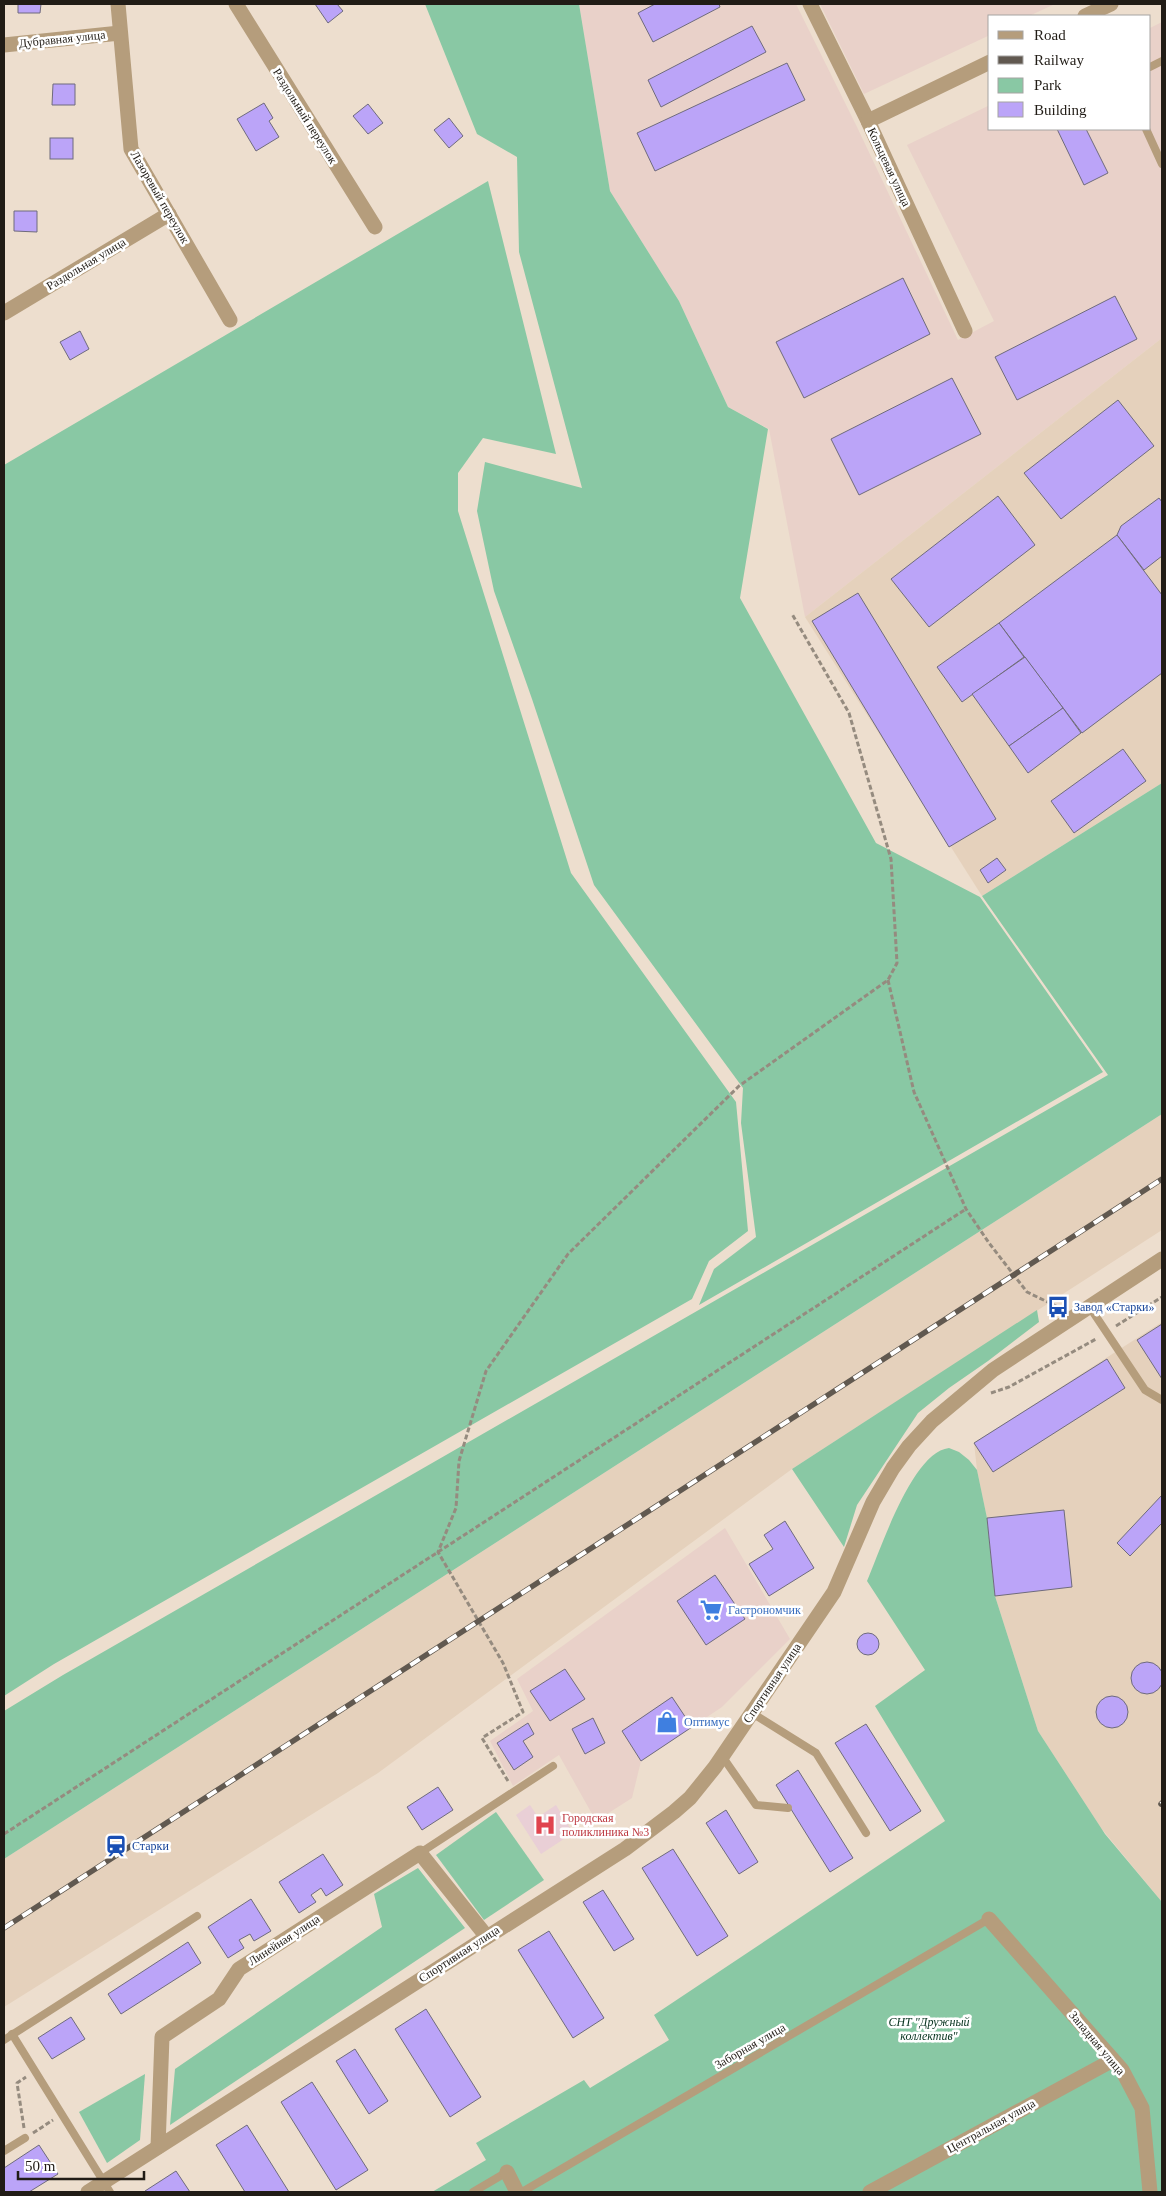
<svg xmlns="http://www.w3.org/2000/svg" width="1166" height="2196" viewBox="0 0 1166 2196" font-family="'Times New Roman',serif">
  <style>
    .commercial { fill: #e9d1c9 }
    .built { fill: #e5d1bc }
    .medical { fill: #e9cfd6 }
    .green { fill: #89c8a4 }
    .building { fill: #bba4f8; stroke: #6f6b7c }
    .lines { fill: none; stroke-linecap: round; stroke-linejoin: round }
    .path { stroke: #958b7f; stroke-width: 3; stroke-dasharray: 5 2.5; stroke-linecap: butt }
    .service { stroke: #b59d7c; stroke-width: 8 }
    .minor { stroke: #b59d7c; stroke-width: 15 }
    .rail-casing { stroke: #615950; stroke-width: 5.5 }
    .rail { stroke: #fff; stroke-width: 4; stroke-dasharray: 11; stroke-linecap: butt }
    .labels { text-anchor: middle; stroke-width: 5; stroke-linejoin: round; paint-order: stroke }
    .street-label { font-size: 12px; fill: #211c16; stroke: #fff }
    .transit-label { font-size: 12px; fill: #164399; stroke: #fff; text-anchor: start }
    .shop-label { font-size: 12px; fill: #366cbe; stroke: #fff; text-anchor: start }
    .health-label { font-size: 12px; fill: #be3a42; stroke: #fff; text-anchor: start }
    .park-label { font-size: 12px; font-style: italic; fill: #06321e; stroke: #fff }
  </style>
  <rect width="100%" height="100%" fill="#eddece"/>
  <g class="commercial">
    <path d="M579,4H796L857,127L958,340L994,321L907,145L990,105V129H1150V28L1162,22V338L805,617L769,429L728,407L679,301L610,191Z"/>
    <path d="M820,4H1055L1029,16H990V35L864,94Z"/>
    <path d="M725,1528L790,1639L722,1707L641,1761L632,1798L596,1821L559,1755L513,1786L490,1741L533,1711L517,1679Z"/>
  </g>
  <g class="built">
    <path d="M1162,338V783L982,896L805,617Z"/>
    <path d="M1162,1114V1230L792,1469L378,1773L4,2007V1859Z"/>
    <path d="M1162,1322V1902L1101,1828L1038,1731L995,1596L987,1518L977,1470L974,1443Z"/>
  </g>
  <path class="medical" d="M530,1805L538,1817L556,1805L573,1833L541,1854L516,1815Z"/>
  <g class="green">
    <path d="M425,4H579L610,191L679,301L728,407L768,429L740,598L876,843L980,897L1103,1072L699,1305L714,1269L756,1237L741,1123L743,1088L594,885L532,699L494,591L477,511L485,462L582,488L519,252L517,157L477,134Z"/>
    <path d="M488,181L556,454L483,438L458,473V511L571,873L736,1102L748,1231L709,1261L692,1299L54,1664L4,1696V465Z"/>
    <path d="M1162,783V1114L4,1859V1711L63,1675L1108,1075L982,896Z"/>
    <path d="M1037,1310L1039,1322L988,1361L949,1388L918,1413L857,1505L844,1547L792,1469Z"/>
    <path d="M949,1448L959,1452L969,1460L977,1470L987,1518L995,1596L1038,1731L1105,1834L1162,1902V2192H432L486,2160L476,2143L584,2080L590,2088L669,2040L654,2015L945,1821L875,1706L925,1670L867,1581C881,1549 912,1452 949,1448Z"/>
    <path d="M496,1812L544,1880L484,1920L436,1855Z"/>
    <path d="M418,1868L465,1928L170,2125L175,2069L382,1927L374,1894Z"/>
    <path d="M145,2074L140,2140L107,2163L79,2112Z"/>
  </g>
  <g class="building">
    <path d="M18,4H41L40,13H18Z"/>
    <path d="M315,4H337L343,11L328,23Z"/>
    <path d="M655,4H719L720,7L653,42L638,13Z"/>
    <path d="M752,26L766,52L661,107L648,80Z"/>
    <path d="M787,63L805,100L655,171L637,133Z"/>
    <path d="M53,84H75V105H52Z"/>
    <path d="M264,103L273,118L269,121L279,137L256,151L237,119Z"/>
    <path d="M368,104L383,123L368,134L353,116Z"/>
    <path d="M449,118L463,136L449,148L434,130Z"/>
    <path d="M1057,129H1086L1108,173L1084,185Z"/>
    <rect x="50" y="138" width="23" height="21"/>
    <path d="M14,211H37V232L14,231Z"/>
    <path d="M903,278L930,334L804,398L776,342Z"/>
    <path d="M1115,296L1137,339L1017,400L995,357Z"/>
    <path d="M80,331L89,349L70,360L60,342Z"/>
    <path d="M952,378L981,434L859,495L831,439Z"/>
    <path d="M1118,400L1154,446L1061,519L1024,473Z"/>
    <path d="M998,496L1035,545L929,627L891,579Z"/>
    <path d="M1159,498L1162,502V556L1144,570L1117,535L1121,526Z"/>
    <path d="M1117,535L1162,595V673L1082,733L999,623Z"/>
    <path d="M858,593L996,819L949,847L812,621Z"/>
    <path d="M999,623L1024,657L962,702L937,667Z"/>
    <path d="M1025,657L1063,708L1009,746L972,694Z"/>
    <path d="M1063,708L1081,733L1028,773L1009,746Z"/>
    <path d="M1123,749L1146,781L1074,833L1051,801Z"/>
    <path d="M997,858L1006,870L988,883L980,870Z"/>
    <path d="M1162,1324V1379L1137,1340Z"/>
    <path d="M1107,1359L1125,1388L993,1472L974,1443Z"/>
    <path d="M1162,1495V1523L1130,1556L1117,1543Z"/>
    <path d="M1064,1510L1072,1587L995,1596L987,1518Z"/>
    <path d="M785,1521L814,1568L769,1596L749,1564L773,1549L764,1535Z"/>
    <path d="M715,1575L745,1619L706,1645L677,1601Z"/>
    <circle cx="868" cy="1644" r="11"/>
    <circle cx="1147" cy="1678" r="16"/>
    <path d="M565,1669L585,1699L550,1721L530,1691Z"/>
    <circle cx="1112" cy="1712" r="16"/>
    <path d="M672,1697L692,1727L641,1761L622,1731Z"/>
    <path d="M593,1718L605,1743L585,1754L572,1729Z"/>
    <path d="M528,1723L534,1734L523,1741L533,1757L514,1770L497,1743Z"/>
    <path d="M866,1724L921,1811L890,1831L835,1743Z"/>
    <path d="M798,1770L853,1858L830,1872L776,1785Z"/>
    <path d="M438,1787L453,1810L422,1830L407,1807Z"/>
    <path d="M726,1810L758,1862L739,1874L706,1823Z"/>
    <path d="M673,1849L728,1936L697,1956L642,1868Z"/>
    <path d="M323,1854L343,1885L326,1896L321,1888L311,1895L316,1902L299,1913L279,1882Z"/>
    <path d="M603,1890L634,1939L614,1951L583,1902Z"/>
    <path d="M251,1899L271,1931L254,1941L250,1934L239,1940L244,1948L228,1958L208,1927Z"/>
    <path d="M549,1931L604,2018L573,2038L518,1950Z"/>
    <path d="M188,1942L201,1963L121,2014L108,1994Z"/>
    <path d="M426,2009L481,2097L450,2117L395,2029Z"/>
    <path d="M71,2017L85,2039L52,2059L38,2038Z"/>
    <path d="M355,2049L388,2101L369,2114L336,2061Z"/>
    <path d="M312,2082L368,2170L336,2190L281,2102Z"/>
    <path d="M247,2125L289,2192H245L216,2145Z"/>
    <path d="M39,2145L58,2174L29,2192H4V2168Z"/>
    <path d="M176,2171L190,2192H146L145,2191Z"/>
  </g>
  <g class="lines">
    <g class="path">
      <path d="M888,980L914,1092L966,1209L989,1243L1027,1292L1058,1307"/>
      <path d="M1116,1326L1162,1297"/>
      <path d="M991,1393L1009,1387L1096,1339"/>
      <path d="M508,1781L482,1738L523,1712L503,1663L438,1552L456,1508L459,1461L486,1371L568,1254L739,1086L888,980L897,963L891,859L849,713L792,614"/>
      <path d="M4,1834L966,1209"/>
      <path d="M24,2128L17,2083L26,2077"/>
      <path d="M33,2133L53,2120"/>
    </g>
    <g class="service">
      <path d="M1150,67L1162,61"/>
      <path d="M1146,129L1162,164"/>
      <path d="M1089,1306L1145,1390L1162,1400"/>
      <path d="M752,1713L816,1753L866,1833"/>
      <path d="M722,1756L756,1805L788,1808"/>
      <path d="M420,1853L553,1766"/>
      <path d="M12,2034L110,2192"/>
      <path d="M4,2040L197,1916"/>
      <path d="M4,2151L25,2138"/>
      <path d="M473,2192L507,2172"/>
      <path d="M522,2192L989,1919"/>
    </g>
    <g class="minor">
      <path d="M118,4L131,149L230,320"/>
      <path d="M236,4L375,227"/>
      <path d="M810,4L868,121L965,331"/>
      <path d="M1085,16L1111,4"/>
      <path d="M4,45L120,33"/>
      <path d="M868,121L990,62"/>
      <path d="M4,313L169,214"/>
      <path d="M989,1919L1122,2070L1142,2108L1150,2192"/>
      <path d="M158,2147L162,2037L219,1999L239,1969L420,1853L487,1937"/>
      <path d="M507,2172L517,2192"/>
      <path d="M88,2192L625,1849L674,1812L690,1798L715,1767L834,1592L873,1502L893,1468L909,1446L932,1421L993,1370L1162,1259"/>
      <path d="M870,2192L1113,2060"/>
    </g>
    <g class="rail-casing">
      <g id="rail">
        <path d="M1161,1804L1162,1803"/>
        <path d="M4,1928L1162,1179"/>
      </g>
    </g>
    <use href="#rail" class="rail"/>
  </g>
  <defs>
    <g id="bus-bare" transform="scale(1.725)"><path d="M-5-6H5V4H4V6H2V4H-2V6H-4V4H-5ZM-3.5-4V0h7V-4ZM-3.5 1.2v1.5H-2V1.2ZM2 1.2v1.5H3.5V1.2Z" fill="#1a4fb4" stroke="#fff" stroke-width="2.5" paint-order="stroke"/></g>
    <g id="supermarket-bare" transform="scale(1.725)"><path d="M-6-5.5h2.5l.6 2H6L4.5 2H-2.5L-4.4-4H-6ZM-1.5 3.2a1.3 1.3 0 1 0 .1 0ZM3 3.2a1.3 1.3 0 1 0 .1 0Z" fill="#3f7fe0" stroke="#fff" stroke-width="2.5" paint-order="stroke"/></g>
    <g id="shop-bare" transform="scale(1.725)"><path d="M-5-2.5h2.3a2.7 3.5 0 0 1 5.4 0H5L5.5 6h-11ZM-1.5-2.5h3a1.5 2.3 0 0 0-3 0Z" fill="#3f7fe0" stroke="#fff" stroke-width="2.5" paint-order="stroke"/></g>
    <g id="hospital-bare" transform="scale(1.725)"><path d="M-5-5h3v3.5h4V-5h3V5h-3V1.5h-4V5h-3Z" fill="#e0444e" stroke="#fff" stroke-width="2.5" paint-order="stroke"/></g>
    <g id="station-bare" transform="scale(1.725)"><path d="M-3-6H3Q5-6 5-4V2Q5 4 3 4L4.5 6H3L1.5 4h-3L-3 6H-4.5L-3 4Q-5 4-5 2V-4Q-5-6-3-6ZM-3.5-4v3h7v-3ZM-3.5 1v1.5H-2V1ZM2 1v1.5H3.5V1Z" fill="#1a4fb4" stroke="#fff" stroke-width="2.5" paint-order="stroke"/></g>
  </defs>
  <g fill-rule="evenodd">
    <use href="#bus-bare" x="1058" y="1307"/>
    <use href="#supermarket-bare" x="711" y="1610"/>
    <use href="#shop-bare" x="667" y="1722"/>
    <use href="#hospital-bare" x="545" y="1825"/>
    <use href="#station-bare" x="116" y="1846"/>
  </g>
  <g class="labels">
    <g class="street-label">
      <text transform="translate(62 39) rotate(-6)" y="4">Дубравная улица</text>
      <text transform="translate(305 116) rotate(58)" y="4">Раздольный переулок</text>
      <text transform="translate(889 167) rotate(65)" y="4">Кольцевая улица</text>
      <text transform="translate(160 197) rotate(60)" y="4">Лазоревый переулок</text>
      <text transform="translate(86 264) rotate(-31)" y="4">Раздольная улица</text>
      <text transform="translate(772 1683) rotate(-56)" y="4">Спортивная улица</text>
      <text transform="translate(284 1940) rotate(-33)" y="4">Линейная улица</text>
      <text transform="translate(459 1954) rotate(-33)" y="4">Спортивная улица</text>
      <text transform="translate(1097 2043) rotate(50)" y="4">Западная улица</text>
      <text transform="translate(750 2046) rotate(-30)" y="4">Заборная улица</text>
      <text transform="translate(991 2126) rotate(-29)" y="4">Центральная улица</text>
    </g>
    <g class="transit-label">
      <text x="1074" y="1311">Завод «Старки»</text>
      <text x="132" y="1850">Старки</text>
    </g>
    <g class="shop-label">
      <text x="728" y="1614">Гастрономчик</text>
      <text x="684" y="1726">Оптимус</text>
    </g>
    <g class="health-label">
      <text x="562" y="1822">Городская<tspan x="562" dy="14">поликлиника №3</tspan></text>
    </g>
    <g class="park-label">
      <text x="929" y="2026">СНТ "Дружный<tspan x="929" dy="14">коллектив"</tspan></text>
    </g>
  </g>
  <rect width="1166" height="2196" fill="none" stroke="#211c16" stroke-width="10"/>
  <rect x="988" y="15" width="162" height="115" fill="#ffffff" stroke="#a6a4a2"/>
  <rect x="998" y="31" width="25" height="8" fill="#b59d7c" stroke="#a6a4a2"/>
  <text x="1034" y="40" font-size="15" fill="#211c16">Road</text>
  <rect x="998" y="56" width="25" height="8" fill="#615950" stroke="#a6a4a2"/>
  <text x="1034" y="65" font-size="15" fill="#211c16">Railway</text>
  <rect x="998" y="78" width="25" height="15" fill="#89c8a4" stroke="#a6a4a2"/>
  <text x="1034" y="90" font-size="15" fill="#211c16">Park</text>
  <rect x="998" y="102" width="25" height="15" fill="#bba4f8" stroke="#a6a4a2"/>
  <text x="1034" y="115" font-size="15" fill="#211c16">Building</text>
  <path d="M18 2171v8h126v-8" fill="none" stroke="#211c16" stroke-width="2.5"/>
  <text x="25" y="2171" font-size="15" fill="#211c16" stroke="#ffffff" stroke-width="4" paint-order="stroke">50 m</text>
</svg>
